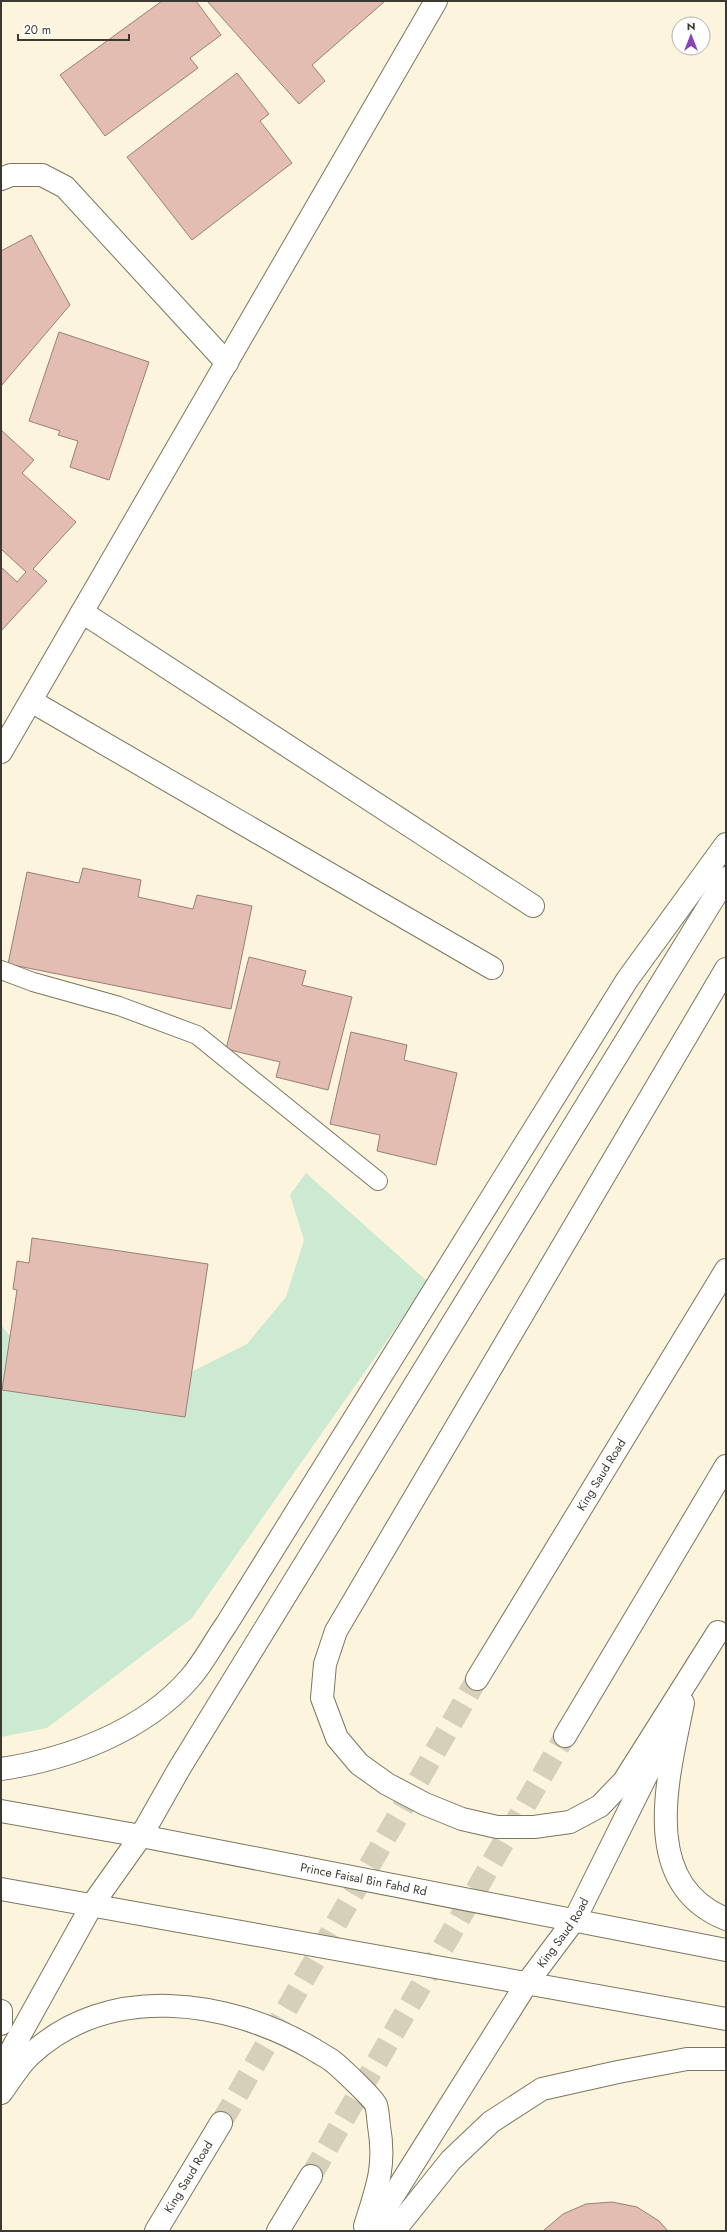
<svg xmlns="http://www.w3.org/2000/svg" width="727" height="2232" viewBox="0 0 727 2232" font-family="Jost,sans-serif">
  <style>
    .green { fill: #cce9d1 }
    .building { fill: #e4bdb2; stroke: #987f78 }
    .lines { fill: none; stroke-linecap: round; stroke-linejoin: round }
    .primary-tunnel { stroke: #d6cfba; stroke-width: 22; stroke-dasharray: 22 11; stroke-linecap: butt }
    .lane-casing { stroke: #7c7660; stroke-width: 20 }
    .street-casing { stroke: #7c7660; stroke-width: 24 }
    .secondary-casing { stroke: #7c7660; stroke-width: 24 }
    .primary-casing { stroke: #7c7660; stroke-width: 24 }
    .lane { stroke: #fff; stroke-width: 18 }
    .street { stroke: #fff; stroke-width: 22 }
    .secondary { stroke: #fff; stroke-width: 22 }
    .primary { stroke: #fff; stroke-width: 22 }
    .labels { text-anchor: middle; stroke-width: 3; stroke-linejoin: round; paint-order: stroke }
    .street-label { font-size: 12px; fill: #3c3930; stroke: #fff }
  </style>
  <rect width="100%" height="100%" fill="#fcf4dc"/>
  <path class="green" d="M306,1173L428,1282L192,1618L47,1728L1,1737V1325L31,1361L177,1379L247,1344L286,1297L304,1240L290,1195Z"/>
  <g class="building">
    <path d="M162,1H196L221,35L190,58L198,68L105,136L60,75Z"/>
    <path d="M207,1H385L312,65L325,81L299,104Z"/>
    <path d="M237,73L269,114L260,121L292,163L192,240L127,157Z"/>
    <path d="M31,235L70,305L1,386V251Z"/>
    <path d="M59,332L149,362L109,480L70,467L78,441L58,435L60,431L29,421Z"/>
    <path d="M1,430L34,460L22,473L76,522L33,569L47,581L1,631V567L17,582L26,572L1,549Z"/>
    <path d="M83,868L141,880L138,897L193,909L197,895L252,906L231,1009L8,964L27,872L79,883Z"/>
    <path d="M249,957L306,971L302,985L352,997L328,1090L276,1077L280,1062L226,1049Z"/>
    <path d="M351,1032L407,1045L404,1060L457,1073L436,1165L377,1151L380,1135L330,1124Z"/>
    <path d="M32,1238L208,1264L185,1417L2,1390L17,1290L13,1289L17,1261L29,1263Z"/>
    <path d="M612,2202L637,2207L659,2221L668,2231H543L563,2214L586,2204Z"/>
  </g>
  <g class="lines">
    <g class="primary-tunnel">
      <path d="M221,2123L477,1679"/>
      <path d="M311,2176L565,1736"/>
    </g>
    <g class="lane-casing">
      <path id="lane" d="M1,970L33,982L119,1006L197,1035L378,1181"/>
    </g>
    <g class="street-casing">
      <g id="street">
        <path d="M1,179L11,175H42L65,187L227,363"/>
        <path d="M82,612L533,906"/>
        <path d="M31,701L492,968"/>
        <path d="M1,752L436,1"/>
      </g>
    </g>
    <g class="secondary-casing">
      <g id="secondary">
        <path d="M718,1632L624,1781L600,1806L570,1822L534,1827H497L462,1819L425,1804L387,1784L359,1764L337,1738L322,1698L325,1664L336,1631L726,969"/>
        <path d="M683,1703C669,1775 637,1883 726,1919"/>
        <path d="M1,1769C69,1759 144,1731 190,1678C204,1662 214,1642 226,1625L627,980L726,844"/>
        <path d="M1,2011V2024"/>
        <path d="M1,2069L92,1905L141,1836L179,1769L726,878"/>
        <path d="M1,2093C10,2081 19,2065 30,2055C109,1982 227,1999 313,2049C319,2053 325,2056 331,2060C338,2065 374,2099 376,2105C378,2111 378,2119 379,2126C386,2166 377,2188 365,2226"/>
        <path id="s1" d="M371,2231L527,1983L575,1919L661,1746"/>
        <path d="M394,2231L451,2160L491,2122L542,2089L618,2072L687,2059H726"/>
      </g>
    </g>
    <g class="primary-casing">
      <g id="primary">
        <path id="s2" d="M477,1679L726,1270"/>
        <path d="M565,1736L726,1466"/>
        <path id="s3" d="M1,1811L141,1836L726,1950"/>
        <path d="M1,1889L726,2019"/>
        <path id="s4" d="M156,2231L221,2123"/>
        <path d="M278,2231L311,2176"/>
      </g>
    </g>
    <use href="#lane" class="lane"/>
    <use href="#street" class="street"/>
    <use href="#secondary" class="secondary"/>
    <use href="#primary" class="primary"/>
  </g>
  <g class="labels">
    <g class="street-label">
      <text dy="4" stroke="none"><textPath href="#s2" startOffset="239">King Saud Road</textPath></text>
      <text dy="4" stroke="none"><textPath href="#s3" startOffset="369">Prince Faisal Bin Fahd Rd</textPath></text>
      <text dy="4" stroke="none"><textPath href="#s1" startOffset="355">King Saud Road</textPath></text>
      <text dy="4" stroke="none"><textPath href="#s4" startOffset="63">King Saud Road</textPath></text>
    </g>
  </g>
  <rect width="727" height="2232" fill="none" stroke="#3c3930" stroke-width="4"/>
  <g transform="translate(691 36)"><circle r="19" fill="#ffffff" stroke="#b1b0ac"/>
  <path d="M0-3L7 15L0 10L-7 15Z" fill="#8843b7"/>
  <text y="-6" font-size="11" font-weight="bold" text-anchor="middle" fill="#3c3930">N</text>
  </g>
  <path d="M18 34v6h111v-6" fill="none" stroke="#3c3930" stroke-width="2"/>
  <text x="24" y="34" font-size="12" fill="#3c3930" stroke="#ffffff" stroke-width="3" paint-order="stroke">20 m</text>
</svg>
